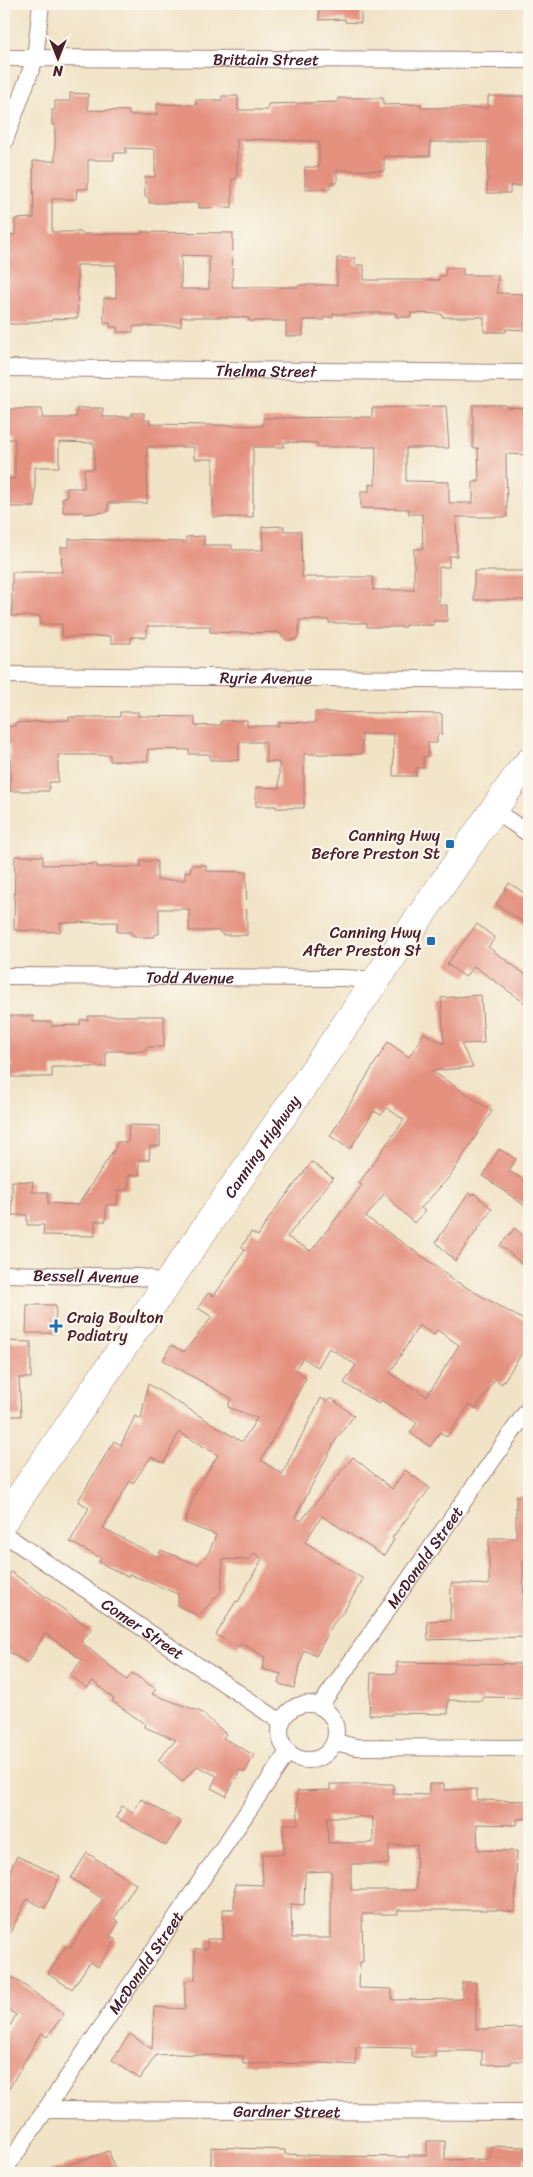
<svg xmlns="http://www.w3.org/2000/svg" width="533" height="2177" viewBox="0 0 533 2177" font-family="Sriracha,sans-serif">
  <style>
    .building { fill: #e59180; fill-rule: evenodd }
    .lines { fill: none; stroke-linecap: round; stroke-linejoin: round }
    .street-casing { stroke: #9e8178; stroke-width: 18 }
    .highway-casing { stroke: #9e8178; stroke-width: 29 }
    .street { stroke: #fff; stroke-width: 16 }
    .highway { stroke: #fff; stroke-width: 28 }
    .poi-dot { fill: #1f6fb2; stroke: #fbf7ec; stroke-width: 2 }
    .labels { text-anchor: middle; stroke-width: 4.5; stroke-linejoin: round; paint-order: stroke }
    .street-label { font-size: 16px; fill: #4a1f2b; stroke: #fbf7ec }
    .poi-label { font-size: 16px; fill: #4a1f2b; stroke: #fbf7ec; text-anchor: end }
  </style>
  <rect width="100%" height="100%" fill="#fbf7ec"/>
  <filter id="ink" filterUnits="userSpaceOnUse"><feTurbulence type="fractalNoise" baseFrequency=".02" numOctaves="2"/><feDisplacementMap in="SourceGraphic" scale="10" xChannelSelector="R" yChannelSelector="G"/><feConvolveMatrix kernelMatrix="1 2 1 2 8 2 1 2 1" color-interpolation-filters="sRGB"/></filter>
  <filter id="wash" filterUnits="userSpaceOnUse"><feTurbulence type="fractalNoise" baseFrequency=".0096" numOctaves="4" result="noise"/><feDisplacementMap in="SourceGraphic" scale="20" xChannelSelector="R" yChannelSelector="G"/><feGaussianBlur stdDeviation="1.12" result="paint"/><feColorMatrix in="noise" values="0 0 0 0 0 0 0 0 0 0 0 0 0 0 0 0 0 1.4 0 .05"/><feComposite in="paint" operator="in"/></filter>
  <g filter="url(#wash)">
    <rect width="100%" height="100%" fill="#f1e3c6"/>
    <g id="blocks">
      <g class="building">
        <path d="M319,4H361V23L345,22V19L319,20Z"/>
        <path d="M70,93L88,94V110L129,111V115H157V104L196,105V100H222V96H238V110H268V104L338,102V98H383V105L421,104V108H488V96H529V186H510V193H487L488,142H430V156H384V171L337,170V183H330V189H305V167H319V141L237,139V179H232V207L199,208V203H149V197H145V177H155V150L153,149L126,148V153H114V160H88V189H77L76,199H52V232H82V234H141V232L233,233L232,287H299V285H337V258H355V265H364V280H439V276H445V268H463V275H498L497,293L528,294V323H524V330L506,329V332H484V317H442V314L411,313V317H396V313H361V314H333V317H324V320H303V336H286V321H249V318L236,317H181V326H133V332H117V327H110V323H104V298H116V265H77L78,318L52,319V321L29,322V324H4V260L9,259V235H15V219L34,218L33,161H55V125H52V110H55V101H70ZM181,255L209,256V289H181Z"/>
        <path d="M473,405H506V407L529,408V455L506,454L507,517H456L457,556H449V567H439V605H447V621H433V625H405V627H367V623H329V620H299V634L295,640H286L278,632L235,633L210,632V626H147V637H131V643H111V636L62,637V624H40V616H12V572H62L61,547H69V539L186,542V537L204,536V545H232V550H263L262,527L284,526V531H301L302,577H373V590H414V549H423L422,514H409V509L361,508V491H369V484L375,485L376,447H317V443L284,442V447H253V517H213V459H194V447H147V503H108V512L84,514V512H63V497H67V488H84V469H94V443L59,442V467H35V507H4V479H15V439H4V409H42V418H70V417H77V408H103V417H131V413H144V420H150V424L263,426V418L372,417V408L446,406L449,448H406V481L449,482V503H473V482H479L478,448H473Z"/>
        <rect x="474" y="571" width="55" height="29"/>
        <path d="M120,712H138V716L195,717V726L221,725V721L247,720V726H279V722L315,723V712L442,714V735L437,734V743H428V757H423V768H416V776H393L394,734H362V754H304V808H276V806H256V787L279,788V762H266V742H239V760H210V754H189V750L148,749V761H110V755H58V782H49V791H10V745H4V727L15,726V723L69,720V717H120Z"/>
        <path d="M15,856H43V865L97,864V867H140V861H157V880H185V872H190L191,865H206V871L246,872L247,935H223L219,931H189V909H159V934H155V937H135V935H131V932H117V922L60,923V932L14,930Z"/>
        <path d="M509,883L529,896V926L496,904Z"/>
        <path d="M477,924L495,938L488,947L529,977V1006L474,966L465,977L447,964Z"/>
        <path d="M481,995L484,1043L461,1044L473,1067L432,1071L492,1111L451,1175L421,1208L425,1211L414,1223L384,1194L366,1217L449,1275L448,1277L529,1323V1342L502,1384L495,1379L476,1409L469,1405L447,1437L440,1432L430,1447L410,1433L417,1423L381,1400L379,1404L344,1383L356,1365L329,1348L318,1367L303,1358L295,1369L306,1378L261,1460L282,1474L321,1398L327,1402L331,1398L354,1416L337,1438L295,1517L301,1521L353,1457L392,1489L405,1470L430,1488L392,1538L394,1540L384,1556L322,1516L305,1542L363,1579L344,1611L333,1624L316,1656L304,1650L294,1688L279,1684L281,1674L262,1669L265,1657L241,1643L238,1648L216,1635L236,1601L238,1602L262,1559L254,1553L248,1560L223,1559L221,1591L199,1616L178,1606V1594L129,1574L128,1577L99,1562L101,1558L70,1542L89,1508L78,1501L114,1441L121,1445L135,1416L141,1419L148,1384L242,1442L257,1418L228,1407L231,1398L163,1360L171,1345L184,1352L212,1317L198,1308L208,1293L214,1296L245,1249L242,1247L251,1232L258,1236L271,1215L312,1162L333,1178L287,1237L311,1251L362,1185L359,1183L404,1120L387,1108L381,1115L374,1111L350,1149L330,1136L388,1042L409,1057L424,1033L444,1044L441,998ZM419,1325L434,1335L437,1330L459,1345L427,1396L390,1373ZM179,1432L218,1455L196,1490L185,1523L216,1535L209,1552L198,1565L161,1550L158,1557L103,1528L130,1481L133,1483L151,1457L164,1463Z"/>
        <path d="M4,1016H33V1022H52V1026L80,1025V1020H88V1016H164V1047H146V1051H106V1067H52V1077H12V1064H4Z"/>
        <path d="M129,1125L160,1126V1146H150L149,1160H139V1175H129L128,1190H118L117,1205H106V1221H95V1236L43,1235L44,1225H27V1215H12V1181L33,1182L32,1192H48V1203L78,1205L116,1147V1142H128Z"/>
        <path d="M499,1149L516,1159L509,1171L529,1183V1209L483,1176Z"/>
        <path d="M469,1193L472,1195L474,1193L492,1209L455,1261L436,1242Z"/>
        <path d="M515,1228L529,1241V1270L500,1245Z"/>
        <path d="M27,1305H56L55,1333H26Z"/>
        <path d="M4,1341L31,1342V1378H19L21,1416H4Z"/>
        <path d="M516,1496H529V1562H523L524,1637L428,1640L427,1621L450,1620L451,1583L489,1585V1538H516Z"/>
        <path d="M11,1572L91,1629L81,1642L127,1680L132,1673L156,1689L152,1694L201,1712L226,1734L223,1738L254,1755L245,1772L240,1770L226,1796L211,1788L217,1776L197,1766L182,1782L158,1760L176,1740L144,1727L145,1724L112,1701L114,1699L93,1681L87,1688L70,1675L82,1660L45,1633L28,1663L4,1649V1582Z"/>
        <path d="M397,1662L529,1664V1698L482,1697V1701L448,1700V1714L392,1713V1715H369L371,1673L397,1674Z"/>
        <path d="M330,1784H393V1794L429,1795V1784H444V1790L477,1789V1800L529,1801V1818L517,1819V1825L477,1824L478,1850L517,1851L515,1912L495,1910H398V1914H362L363,1962H360L359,1988L392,1989V2000L462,1999V1982H476V2029L529,2028V2061H511V2064L482,2065V2051H435V2057H412V2048L356,2047V2065L322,2063L243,2064V2056L175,2054L156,2055L140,2079L112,2060L130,2034L152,2049L154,2007L185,2009V1981L195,1980V1949H207V1939H224L223,1909H234L235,1884L263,1885L262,1854H284L283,1824H298L297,1791L330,1790ZM327,1817H373V1843H328ZM389,1845H417L416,1890H351V1864H389ZM331,1871V1938H292L291,1904L304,1905L305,1872Z"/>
        <path d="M141,1799L181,1822L166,1846L116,1817L122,1806L133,1813Z"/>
        <path d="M87,1853L136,1884L114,1919L119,1922L110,1936L116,1940L98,1967L90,1962L72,1989L48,1974L67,1945L70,1948L103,1899L71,1878Z"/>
        <path d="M17,1856L60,1876L45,1908L27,1899L4,1945V1882Z"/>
        <path d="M4,1971L64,2014L47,2037L41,2033L4,2097V2036L16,2015L4,2006Z"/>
        <path d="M427,2141H445V2160L490,2159L491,2146L525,2147L524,2173H211V2147L285,2150V2154L324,2156L409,2157V2155H427Z"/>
        <path d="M109,2151L116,2173H50V2171Z"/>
      </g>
    </g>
  </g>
  <g filter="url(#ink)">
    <use href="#blocks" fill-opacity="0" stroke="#9e8178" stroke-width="1"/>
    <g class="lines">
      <g class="street-casing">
        <g id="street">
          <path id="s1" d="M4,58L529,60"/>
          <path d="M4,143L35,59L41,4"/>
          <path id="s2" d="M4,368L529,373"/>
          <path id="s3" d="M4,675L529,680"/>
          <path d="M494,810L529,834"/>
          <path id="s4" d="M4,976L343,978L378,980"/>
          <path id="s5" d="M4,1274L138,1277L148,1278L165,1289"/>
          <path id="s6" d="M4,1534L281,1722"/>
          <circle cx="308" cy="1732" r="28"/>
          <path id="s7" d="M320,1706L529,1408"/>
          <path d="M335,1742L356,1747L529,1748"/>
          <path id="s8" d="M45,2110L529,2112"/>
          <path id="s9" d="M4,2171L288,1752"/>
        </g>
      </g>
      <g class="highway-casing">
        <g id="highway">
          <path id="s10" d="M4,1520L481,828L520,772L529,762"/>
        </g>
      </g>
      <use href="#street" class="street"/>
      <use href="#highway" class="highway"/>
    </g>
  </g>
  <g class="poi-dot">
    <rect x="445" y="839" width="10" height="10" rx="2.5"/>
    <rect x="426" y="936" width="10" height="10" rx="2.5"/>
    <path d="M53.5 1318.5h5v5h5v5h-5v5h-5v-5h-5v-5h5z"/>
  </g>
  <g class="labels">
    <g class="street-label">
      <text dy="6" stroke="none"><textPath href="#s1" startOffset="262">Brittain Street</textPath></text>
      <text dy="6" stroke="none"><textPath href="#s2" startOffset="262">Thelma Street</textPath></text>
      <text dy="6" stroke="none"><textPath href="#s3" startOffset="262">Ryrie Avenue</textPath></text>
      <text dy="6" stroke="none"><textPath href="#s4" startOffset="186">Todd Avenue</textPath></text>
      <text dy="6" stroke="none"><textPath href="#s10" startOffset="454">Canning Highway</textPath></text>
      <text dy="6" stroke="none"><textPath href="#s5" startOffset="82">Bessell Avenue</textPath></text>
      <text dy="6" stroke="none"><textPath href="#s7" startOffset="182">McDonald Street</textPath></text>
      <text dy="6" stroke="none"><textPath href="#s6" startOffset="168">Comer Street</textPath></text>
      <text dy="6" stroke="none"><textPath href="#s9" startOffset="252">McDonald Street</textPath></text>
      <text dy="6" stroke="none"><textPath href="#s8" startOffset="242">Gardner Street</textPath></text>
    </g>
    <g class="poi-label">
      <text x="440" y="841">Canning Hwy<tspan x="440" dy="18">Before Preston St</tspan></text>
      <text x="421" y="938">Canning Hwy<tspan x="421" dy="18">After Preston St</tspan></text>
      <text x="67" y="1323" text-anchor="start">Craig Boulton<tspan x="67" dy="18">Podiatry</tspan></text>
    </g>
  </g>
  <rect width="533" height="2177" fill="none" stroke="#fbf7ec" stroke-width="20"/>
  <g transform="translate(58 58) rotate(180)" stroke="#fbf7ec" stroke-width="4" paint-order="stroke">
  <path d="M0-4L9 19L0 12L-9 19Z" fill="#4a1f2b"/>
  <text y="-8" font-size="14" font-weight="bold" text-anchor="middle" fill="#4a1f2b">N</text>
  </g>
</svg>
